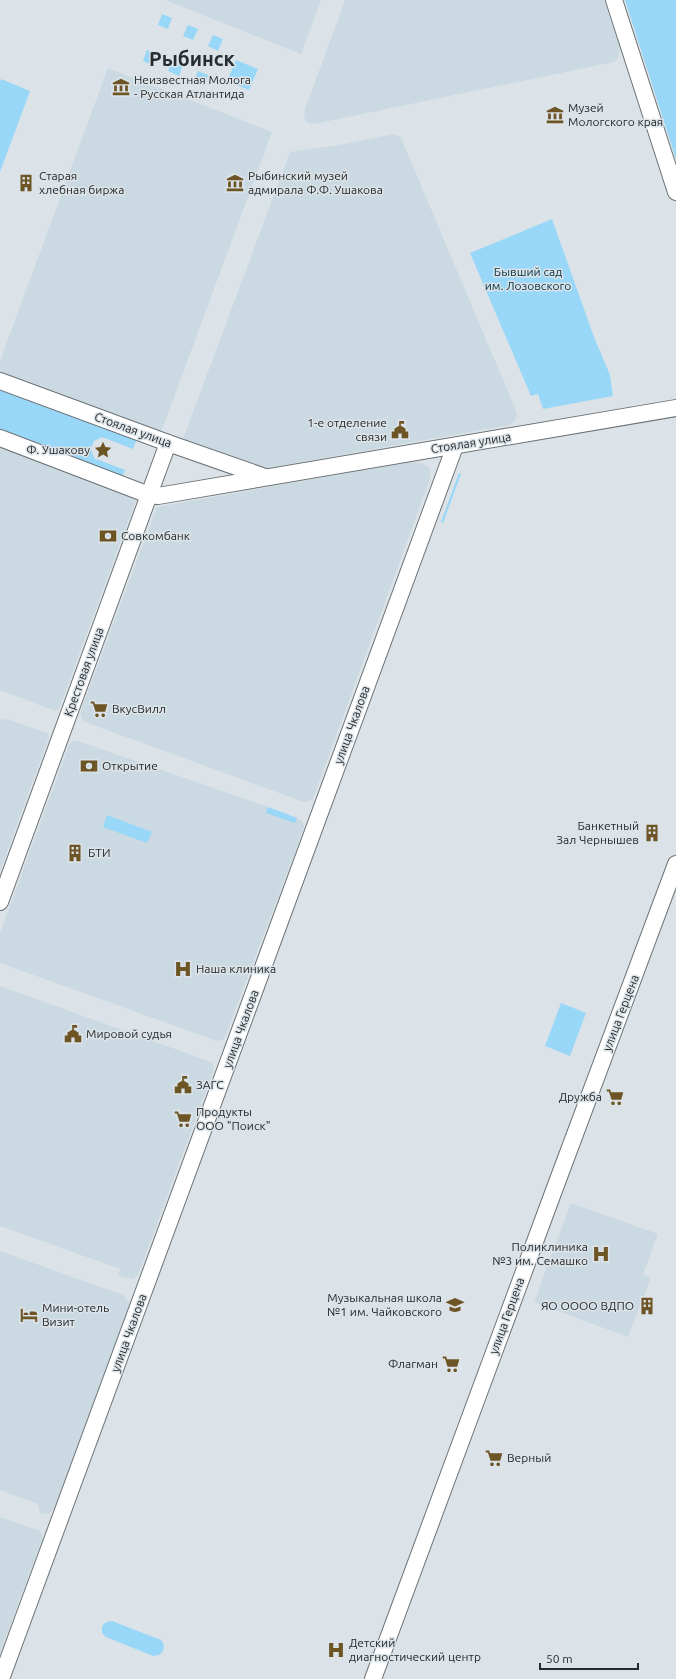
<svg xmlns="http://www.w3.org/2000/svg" width="676" height="1679" viewBox="0 0 676 1679" font-family="Ubuntu,sans-serif">
  <style>
    .built { fill: #cad9e2 }
    .green { fill: #98d7f8 }
    .lines { fill: none; stroke-linecap: round; stroke-linejoin: round }
    .secondary-casing { stroke: #6c7377; stroke-width: 18 }
    .secondary { stroke: #fff; stroke-width: 16 }
    .labels { text-anchor: middle; stroke-width: 3; stroke-linejoin: round; paint-order: stroke }
    .poi-label { font-size: 12px; fill: #272a2b; stroke: #dbe3e8; text-anchor: start }
    .park-label { font-size: 12px; fill: #002f42; stroke: #dbe3e8 }
    .street-label { font-size: 12px; fill: #272a2b; stroke: #dbe3e8 }
    .town-label { font-size: 20px; font-weight: bold; fill: #262c2f; stroke: #dbe3e8 }
  </style>
  <rect width="100%" height="100%" fill="#dbe3e8"/>
  <g class="built">
    <path d="M165,0H321L301,54Z"/>
    <path d="M345,0H604L620,48L618,58L614,62L314,124L308,123L305,120L304,112Z"/>
    <path d="M108,68L272,132L160,435L0,373V361Z"/>
    <path d="M394,134L401,138L515,408L517,415L515,421L509,425L255,470L186,447L183,439L290,152L339,145Z"/>
    <path d="M0,444L134,496L136,500L59,709L55,711L0,690Z"/>
    <path d="M411,462L421,463L430,468V479L314,796L312,800L304,802L85,722L81,717V710L157,507Z"/>
    <path d="M7,719L47,733L49,737L0,871V720Z"/>
    <path d="M73,741H78L268,807L297,818L303,822L304,828L225,1037L222,1040L217,1041L0,963V933L69,745Z"/>
    <path d="M0,986L211,1062L214,1065L213,1072L138,1275L133,1279L118,1276L120,1269L0,1226Z"/>
    <path d="M571,1203L658,1234L643,1274L651,1278L628,1337L534,1302Z"/>
    <path d="M0,1251L123,1295L129,1302V1309L54,1508L49,1514L40,1513L38,1504L0,1490Z"/>
    <path d="M0,1517L40,1531L43,1537L0,1653Z"/>
  </g>
  <g class="green">
    <path d="M625,0H676V159Z"/>
    <path d="M162,14L172,18L168,29L158,25Z"/>
    <path d="M188,25L198,29L193,40L183,36Z"/>
    <path d="M213,35L223,39L218,51L208,46Z"/>
    <path d="M147,50L157,54L153,65L143,61Z"/>
    <path d="M173,60L183,65L179,76L168,71Z"/>
    <path d="M236,60L258,69L249,90L227,81Z"/>
    <path d="M198,71L208,75L204,86L193,82Z"/>
    <path d="M1,79L30,91L0,172V82Z"/>
    <path d="M552,219L594,337L610,375L613,396L543,409L538,394L531,396L470,253Z"/>
    <path d="M0,385L137,438L133,449L102,437L94,441L91,449L94,458L125,470L122,479L0,432Z"/>
    <path d="M459,473L461,474L443,523L441,522Z"/>
    <path d="M268,807L297,818L295,823L266,813Z"/>
    <path d="M107,815L152,832L147,843L103,827Z"/>
    <path d="M561,1003L586,1013L570,1056L545,1046Z"/>
    <path d="M112,1621L161,1640L164,1645L163,1651L159,1655L153,1656L106,1637L102,1633V1626L106,1622Z"/>
  </g>
  <g class="lines">
    <g class="secondary-casing">
      <g id="secondary">
        <path d="M614,0L676,192"/>
        <path d="M0,381L168,443L265,477"/>
        <path d="M0,438L149,495L158,496L676,408"/>
        <path d="M0,902L168,443"/>
        <path d="M1,1679L455,446"/>
        <path d="M373,1679L553,1193L676,864"/>
      </g>
    </g>
    <use href="#secondary" class="secondary"/>
  </g>
  <defs>
    <g id="museum-bare" transform="scale(1.38)"><path d="M0-6L6-3V-2H-6V-3ZM-5-1h2V3h-2ZM-1-1h2V3h-2ZM3-1h2V3H3ZM-6 4H6V6H-6Z" fill="#6e5526" stroke="#dbe3e8" stroke-width="2.5" paint-order="stroke"/></g>
    <g id="building-bare" transform="scale(1.38)"><path d="M-4-6H4V6H1V3H-1V6H-4ZM-2.5-4.3h1.7v1.8h-1.7ZM.8-4.3h1.7v1.8H.8ZM-2.5-1h1.7V.8h-1.7ZM.8-1h1.7V.8H.8Z" fill="#6e5526" stroke="#dbe3e8" stroke-width="2.5" paint-order="stroke"/></g>
    <g id="civic-bare" transform="scale(1.38)"><path d="M-.6-6.5H3V-4.5H.6V-3L4-1V1h2V6H-6V1h2V-1L-.6-3ZM-1.2 2.5V6h2.4V2.5Z" fill="#6e5526" stroke="#dbe3e8" stroke-width="2.5" paint-order="stroke"/></g>
    <g id="sight-bare" transform="scale(1.38)"><path d="M0-6L1.8-2.2L6-1.7L2.9 1.2L3.7 5.4L0 3.3L-3.7 5.4L-2.9 1.2L-6-1.7L-1.8-2.2Z" fill="#6e5526" stroke="#dbe3e8" stroke-width="2.5" paint-order="stroke"/></g>
    <g id="bank-bare" transform="scale(1.38)"><path d="M-6-4H6V4H-6ZM0-2.3a2.3 2.3 0 1 0 0 4.6a2.3 2.3 0 1 0 0-4.6Z" fill="#6e5526" stroke="#dbe3e8" stroke-width="2.5" paint-order="stroke"/></g>
    <g id="supermarket-bare" transform="scale(1.38)"><path d="M-6-5.5h2.5l.6 2H6L4.5 2H-2.5L-4.4-4H-6ZM-1.5 3.2a1.3 1.3 0 1 0 .1 0ZM3 3.2a1.3 1.3 0 1 0 .1 0Z" fill="#6e5526" stroke="#dbe3e8" stroke-width="2.5" paint-order="stroke"/></g>
    <g id="hospital-bare" transform="scale(1.38)"><path d="M-5-5h3v3.5h4V-5h3V5h-3V1.5h-4V5h-3Z" fill="#6e5526" stroke="#dbe3e8" stroke-width="2.5" paint-order="stroke"/></g>
    <g id="school-bare" transform="scale(1.38)"><path d="M0-5L7-2L0 1L-7-2ZM-4 1L0 2.5L4 1V4Q0 6-4 4Z" fill="#6e5526" stroke="#dbe3e8" stroke-width="2.5" paint-order="stroke"/></g>
    <g id="hotel-bare" transform="scale(1.38)"><path d="M-6-4.5h1.5V1H6V5H4.5V3h-9V5H-6ZM-4 0a1.8 1.8 0 1 1 3.6 0ZM.5 0V-2.5h3Q6-2.5 6 0Z" fill="#6e5526" stroke="#dbe3e8" stroke-width="2.5" paint-order="stroke"/></g>
  </defs>
  <g fill-rule="evenodd">
    <use href="#museum-bare" x="121" y="87"/>
    <use href="#museum-bare" x="555" y="115"/>
    <use href="#building-bare" x="26" y="183"/>
    <use href="#museum-bare" x="235" y="183"/>
    <use href="#civic-bare" x="400" y="430"/>
    <use href="#sight-bare" x="103" y="450"/>
    <use href="#bank-bare" x="108" y="536"/>
    <use href="#supermarket-bare" x="99" y="709"/>
    <use href="#bank-bare" x="89" y="766"/>
    <use href="#building-bare" x="652" y="833"/>
    <use href="#building-bare" x="75" y="853"/>
    <use href="#hospital-bare" x="183" y="969"/>
    <use href="#civic-bare" x="73" y="1034"/>
    <use href="#civic-bare" x="183" y="1085"/>
    <use href="#supermarket-bare" x="615" y="1097"/>
    <use href="#supermarket-bare" x="183" y="1119"/>
    <use href="#hospital-bare" x="601" y="1254"/>
    <use href="#school-bare" x="455" y="1305"/>
    <use href="#building-bare" x="647" y="1306"/>
    <use href="#hotel-bare" x="29" y="1315"/>
    <use href="#supermarket-bare" x="451" y="1364"/>
    <use href="#supermarket-bare" x="494" y="1458"/>
    <use href="#hospital-bare" x="336" y="1650"/>
  </g>
  <g class="labels">
    <g class="poi-label">
      <text x="134" y="84">Неизвестная Молога<tspan x="134" dy="14">- Русская Атлантида</tspan></text>
      <text x="568" y="112">Музей<tspan x="568" dy="14">Мологского края</tspan></text>
      <text x="39" y="180">Старая<tspan x="39" dy="14">хлебная биржа</tspan></text>
      <text x="248" y="180">Рыбинский музей<tspan x="248" dy="14">адмирала Ф.Ф. Ушакова</tspan></text>
      <text x="387" y="427" text-anchor="end">1-е отделение<tspan x="387" dy="14">связи</tspan></text>
      <text x="90" y="454" text-anchor="end">Ф. Ушакову</text>
      <text x="121" y="540">Совкомбанк</text>
      <text x="112" y="713">ВкусВилл</text>
      <text x="102" y="770">Открытие</text>
      <text x="639" y="830" text-anchor="end">Банкетный<tspan x="639" dy="14">Зал Чернышев</tspan></text>
      <text x="88" y="857">БТИ</text>
      <text x="196" y="973">Наша клиника</text>
      <text x="86" y="1038">Мировой судья</text>
      <text x="196" y="1089">ЗАГС</text>
      <text x="602" y="1101" text-anchor="end">Дружба</text>
      <text x="196" y="1116">Продукты<tspan x="196" dy="14">ООО "Поиск"</tspan></text>
      <text x="588" y="1251" text-anchor="end">Поликлиника<tspan x="588" dy="14">№3 им. Семашко</tspan></text>
      <text x="442" y="1302" text-anchor="end">Музыкальная школа<tspan x="442" dy="14">№1 им. Чайковского</tspan></text>
      <text x="634" y="1310" text-anchor="end">ЯО ОООО ВДПО</text>
      <text x="42" y="1312">Мини-отель<tspan x="42" dy="14">Визит</tspan></text>
      <text x="438" y="1368" text-anchor="end">Флагман</text>
      <text x="507" y="1462">Верный</text>
      <text x="349" y="1647">Детский<tspan x="349" dy="14">диагностический центр</tspan></text>
    </g>
    <g class="park-label">
      <text x="528" y="276">Бывший сад<tspan x="528" dy="14">им. Лозовского</tspan></text>
    </g>
    <g class="street-label">
      <text transform="translate(133 430) rotate(20)" y="4">Стоялая улица</text>
      <text transform="translate(471 443) rotate(-9)" y="4">Стоялая улица</text>
      <text transform="translate(84 672) rotate(-70)" y="4">Крестовая улица</text>
      <text transform="translate(352 725) rotate(-70)" y="4">улица Чкалова</text>
      <text transform="translate(621 1013) rotate(-69)" y="4">улица Герцена</text>
      <text transform="translate(241 1029) rotate(-70)" y="4">улица Чкалова</text>
      <text transform="translate(507 1316) rotate(-70)" y="4">улица Герцена</text>
      <text transform="translate(129 1333) rotate(-70)" y="4">улица Чкалова</text>
    </g>
    <g class="town-label">
      <text x="192" y="66">Рыбинск</text>
    </g>
  </g>
  <path d="M540 1663v6h98v-6" fill="none" stroke="#272a2b" stroke-width="2"/>
  <text x="546" y="1663" font-size="12" fill="#272a2b" stroke="#dbe3e8" stroke-width="3" paint-order="stroke">50 m</text>
</svg>
